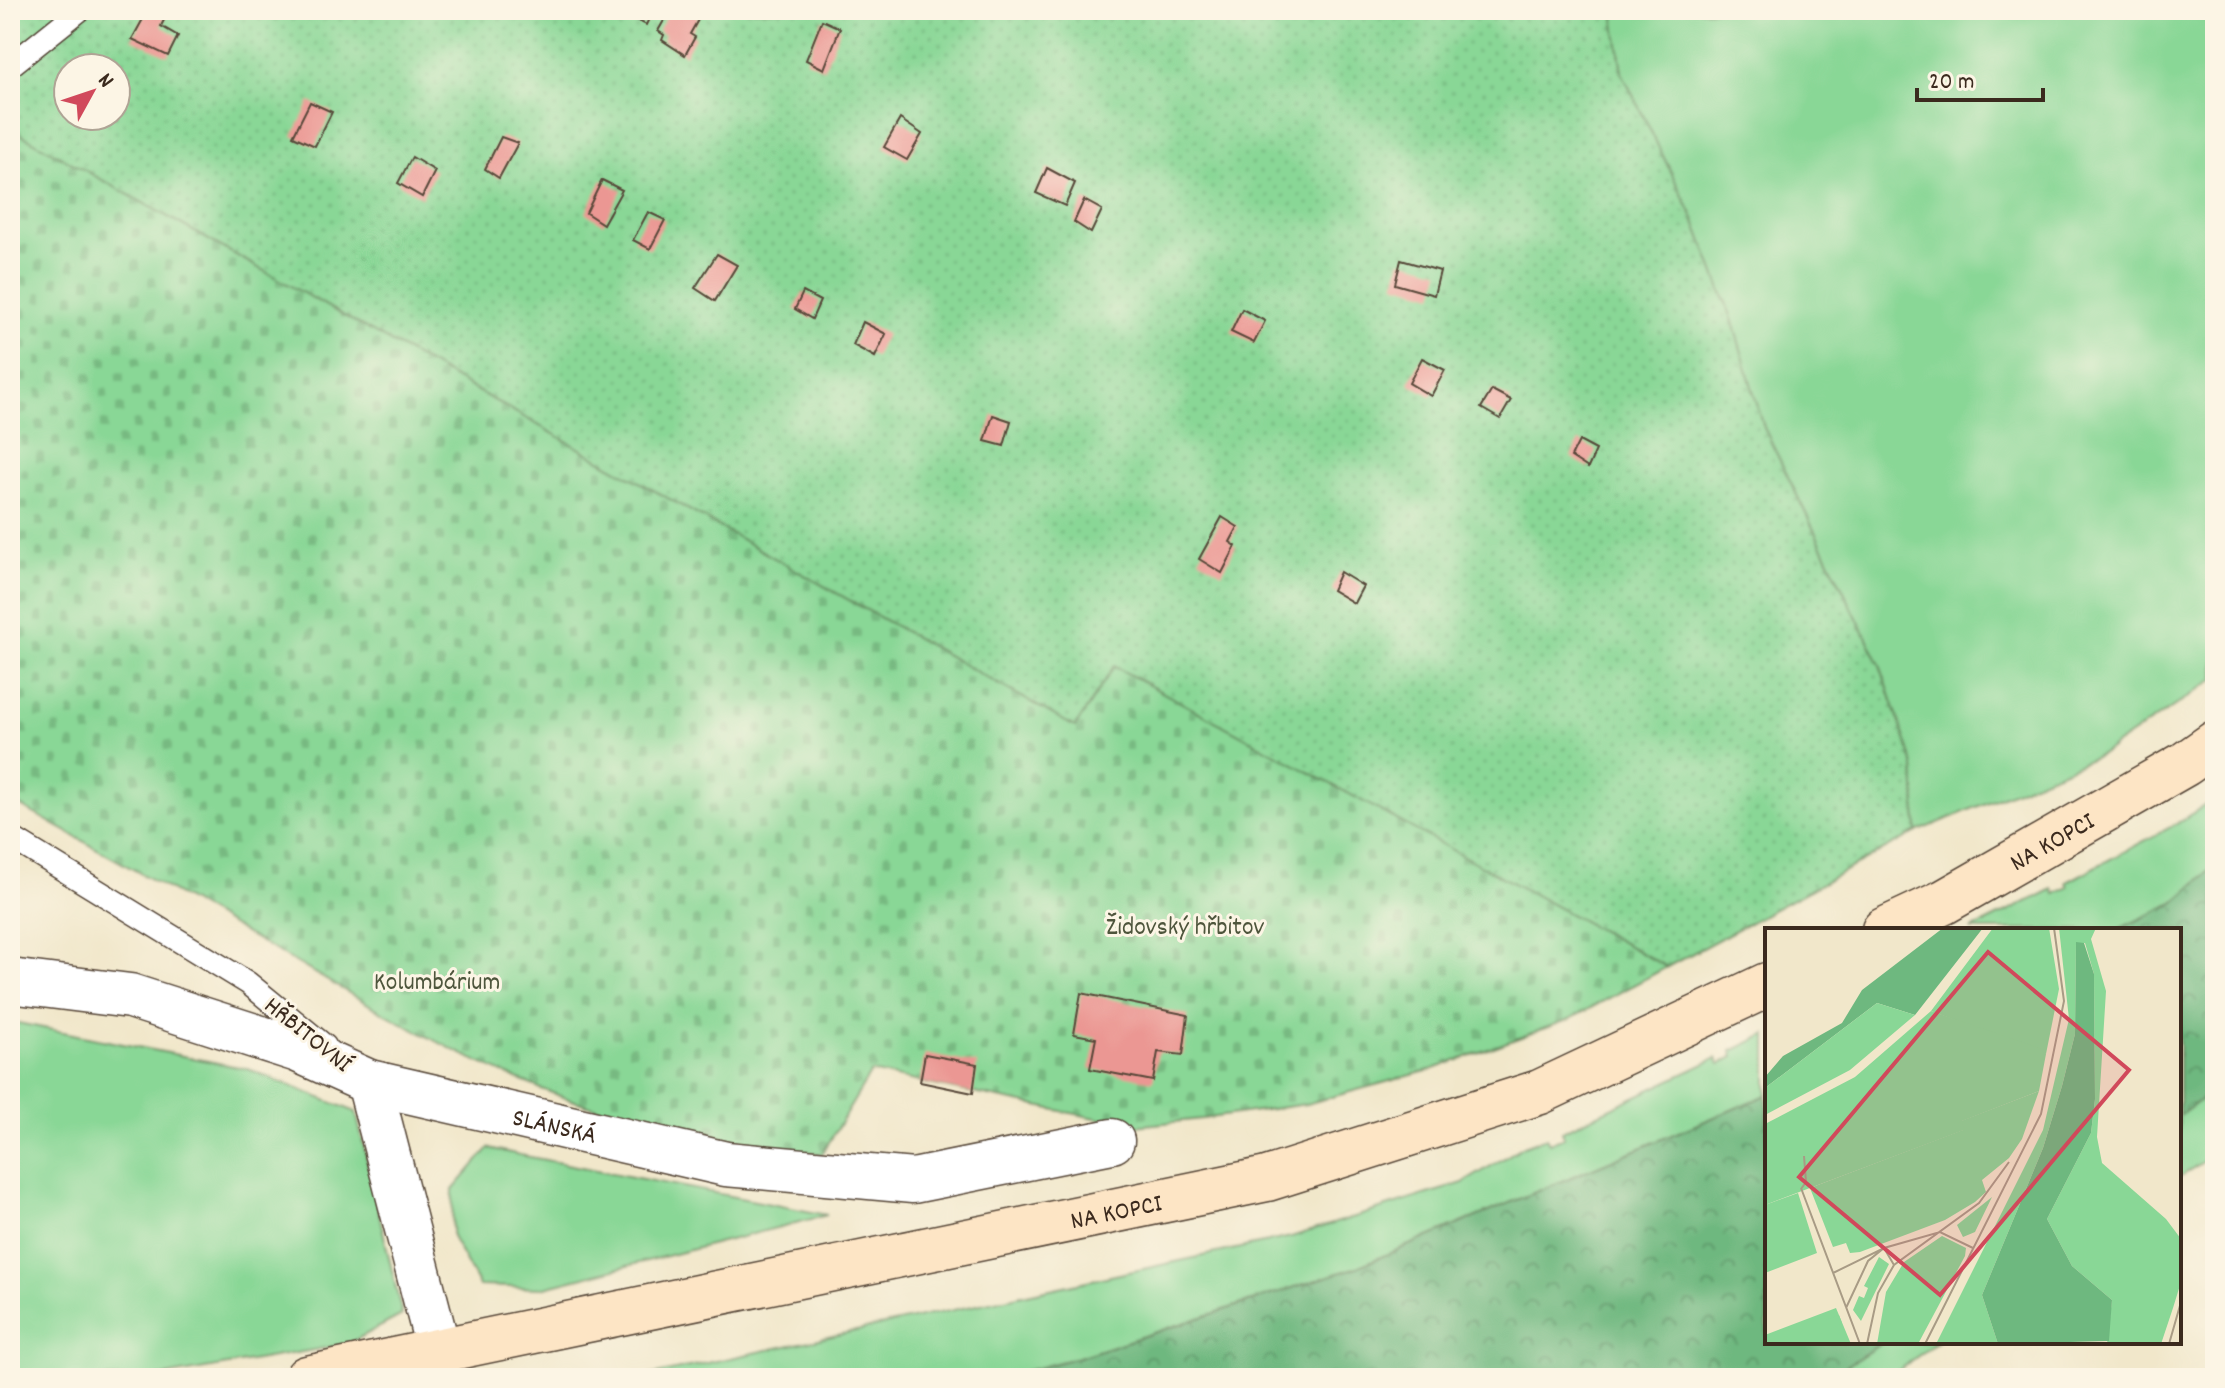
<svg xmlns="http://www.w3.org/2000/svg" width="2225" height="1388" viewBox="0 0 2225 1388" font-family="Dekko,sans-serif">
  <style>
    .grass { fill: #89d796; stroke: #62805a; stroke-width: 2 }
    .forest { fill: url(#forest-crowns); stroke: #54714e; stroke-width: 2 }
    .cemetery { fill: url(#cemetery-stones); stroke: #62805a; stroke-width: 2 }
    .garden { fill: url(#garden-dots); stroke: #62805a; stroke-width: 2; fill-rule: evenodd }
    .building { fill: #eb9793 }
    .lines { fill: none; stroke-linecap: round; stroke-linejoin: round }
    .lane-casing { stroke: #564638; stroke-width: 25 }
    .street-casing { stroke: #564638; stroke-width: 47 }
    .secondary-casing { stroke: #564638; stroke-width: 47 }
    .lane { stroke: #fff; stroke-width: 22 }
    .street { stroke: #fff; stroke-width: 44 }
    .secondary { stroke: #fde5c5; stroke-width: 44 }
    .labels { text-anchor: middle; stroke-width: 6; stroke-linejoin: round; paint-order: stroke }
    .street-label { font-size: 26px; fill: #3b2a1e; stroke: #fcf5e5 }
    .park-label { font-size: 26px; fill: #4e553c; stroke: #fcf5e5 }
    .inset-road { fill: none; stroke: #a89b85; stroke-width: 2 }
    .view { fill: #d1495b; fill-opacity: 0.15; stroke: #d1495b; stroke-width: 4 }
    .inset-edge { fill: none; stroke: #3b2a1e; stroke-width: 4 }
  </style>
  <defs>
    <pattern id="forest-crowns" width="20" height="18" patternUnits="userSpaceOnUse" patternTransform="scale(2)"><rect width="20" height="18" fill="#6eb87f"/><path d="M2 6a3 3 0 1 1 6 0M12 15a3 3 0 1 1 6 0" fill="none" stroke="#5c9667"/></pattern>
    <pattern id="cemetery-stones" width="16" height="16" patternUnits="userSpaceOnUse" patternTransform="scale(2)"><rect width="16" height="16" fill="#89d796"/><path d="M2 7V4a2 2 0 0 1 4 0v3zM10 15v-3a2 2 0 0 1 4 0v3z" fill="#77b981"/></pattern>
    <pattern id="garden-dots" width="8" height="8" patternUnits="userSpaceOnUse" patternTransform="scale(2)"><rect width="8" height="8" fill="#89d796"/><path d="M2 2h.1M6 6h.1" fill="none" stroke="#77b981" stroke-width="1.8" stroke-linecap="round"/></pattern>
  </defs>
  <rect width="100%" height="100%" fill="#fcf5e5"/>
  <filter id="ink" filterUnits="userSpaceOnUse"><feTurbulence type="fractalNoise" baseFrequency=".0125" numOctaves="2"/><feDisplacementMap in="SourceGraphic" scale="16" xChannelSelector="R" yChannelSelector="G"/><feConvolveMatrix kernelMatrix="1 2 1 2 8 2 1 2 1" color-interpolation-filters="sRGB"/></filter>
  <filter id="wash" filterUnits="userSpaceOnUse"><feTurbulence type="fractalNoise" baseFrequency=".006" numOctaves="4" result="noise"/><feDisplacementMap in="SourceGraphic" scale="32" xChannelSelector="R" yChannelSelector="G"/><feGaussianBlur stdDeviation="1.8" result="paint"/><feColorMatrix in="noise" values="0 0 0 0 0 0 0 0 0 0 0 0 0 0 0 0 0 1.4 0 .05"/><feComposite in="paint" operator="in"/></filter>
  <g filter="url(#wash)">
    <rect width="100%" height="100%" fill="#f1e7ca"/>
    <g class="grass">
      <path d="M1613,10H2215V679L2102,754L1917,832L1914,766L1880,665L1764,428L1732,319L1694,219L1622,73Z"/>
      <path d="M2215,799V866L2174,903L2117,930H1971L2053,889L2055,894L2069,887L2067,882L2169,828Z"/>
      <path d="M18,1023L248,1069L356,1112L402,1315L348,1344L154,1378H10V1024Z"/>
      <path d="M1767,1034V1095L1357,1267L1079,1357L1000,1378H638L1291,1237L1463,1183L1524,1146L1546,1138L1549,1143L1564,1137L1562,1131L1717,1058L1720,1064L1734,1057L1732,1051Z"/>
      <path d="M2215,1089V1154L2179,1177V1116Z"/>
      <path d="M489,1148L520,1155L827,1215L541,1288L479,1286L452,1237L453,1190Z"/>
      <path d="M1883,1342H1937L1888,1378H1828Z"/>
    </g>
    <g class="forest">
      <path d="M2215,866V1089L2179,1116V930H2117L2174,903Z"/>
      <path d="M1767,1095V1342H1883L1828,1378H1000L1079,1357L1357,1267Z"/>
    </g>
    <path class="cemetery" d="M10,128L1075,727L1114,666L1325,778L1667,967L1570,1019L1434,1069L1306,1104L1202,1119L1135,1126L871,1072L822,1154C734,1140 647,1126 563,1097C453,1058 357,997 257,940C175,892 92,846 10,800Z"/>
    <path class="garden" d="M10,10H1613L1622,73L1694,219L1732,319L1764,428L1880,665L1914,766L1917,832L1667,967L1114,666L1075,727L10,128ZM68,68H116V116H68Z"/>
    <g id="blocks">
      <g class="building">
        <path d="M148,10L166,16L161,26L178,36L168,56L132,39Z"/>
        <path d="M622,10H653L646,25L621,12Z"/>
        <path d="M670,10H687L699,18L690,34L695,37L685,55L662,40L664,35L658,31Z"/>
        <path d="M822,20L840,28L824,69L806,60Z"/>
        <path d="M310,102L332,112L315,146L293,136Z"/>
        <path d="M900,119L922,134L907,160L884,147Z"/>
        <path d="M501,137L518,143L499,178L485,169Z"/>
        <path d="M412,157L435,171L422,197L398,183Z"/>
        <path d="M1047,168L1075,183L1065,206L1036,193Z"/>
        <path d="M602,180L622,190L603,224L586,213Z"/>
        <path d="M1084,200L1102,210L1091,233L1074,222Z"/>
        <path d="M648,212L665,220L650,249L633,240Z"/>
        <path d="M717,254L737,265L715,301L695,288Z"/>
        <path d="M1401,260L1440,271L1434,295L1395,284Z"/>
        <path d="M803,292L820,301L812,319L795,309Z"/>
        <path d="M1242,309L1265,321L1254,343L1231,332Z"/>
        <path d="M863,322L886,334L875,357L853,345Z"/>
        <path d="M1422,358L1445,370L1431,396L1409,383Z"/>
        <path d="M1492,390L1511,400L1500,419L1481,408Z"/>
        <path d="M993,415L1011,421L1004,446L985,441Z"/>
        <path d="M1579,441L1596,450L1588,468L1571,457Z"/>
        <path d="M1222,517L1238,527L1230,542L1236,546L1222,573L1199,559Z"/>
        <path d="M1340,572L1363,586L1354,603L1332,590Z"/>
        <path d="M1081,993L1188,1015L1183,1055L1158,1052L1153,1081L1090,1069L1096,1038L1074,1034Z"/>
        <path d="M925,1054L977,1064L973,1093L920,1082Z"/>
      </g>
    </g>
  </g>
  <g filter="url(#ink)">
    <use href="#blocks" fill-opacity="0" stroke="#564638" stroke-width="2"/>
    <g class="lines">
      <g class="lane-casing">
        <g id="lane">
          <path d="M10,66L80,10"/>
          <path d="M10,837L248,983L325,1046"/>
        </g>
      </g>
      <g class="street-casing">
        <g id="street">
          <path id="s1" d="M10,981L130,996L298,1050L369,1082L726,1164L913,1181L1112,1141"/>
          <path d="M369,1082L439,1352"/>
        </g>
      </g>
      <g class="secondary-casing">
        <g id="secondary">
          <path id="s2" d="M1884,930L1944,902L2185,764L2215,743"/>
          <path id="s3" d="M307,1378L1267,1179L1540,1092L1767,985"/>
        </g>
      </g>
      <use href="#lane" class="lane"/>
      <use href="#street" class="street"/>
      <use href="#secondary" class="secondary"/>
    </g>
  </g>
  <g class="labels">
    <g class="street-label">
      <text dy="9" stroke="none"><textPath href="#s2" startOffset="190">NA KOPCI</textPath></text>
      <text transform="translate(309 1033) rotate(39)" y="9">HŘBITOVNÍ</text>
      <text dy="9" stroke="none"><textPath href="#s1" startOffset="566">SLÁNSKÁ</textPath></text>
      <text dy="9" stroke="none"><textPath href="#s3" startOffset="826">NA KOPCI</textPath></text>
    </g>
    <g class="park-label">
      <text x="1185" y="934">Židovský hřbitov</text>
      <text x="437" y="989">Kolumbárium</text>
    </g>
  </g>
  <g transform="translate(1765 928)">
    <rect width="416" height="416" fill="#f1e7ca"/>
    <path d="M228,0H284L294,61L281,126L166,83ZM294,0H331L326,11L341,63L332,209L337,235L401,291L416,311V354L408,380L396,416H342L347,372L307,338L282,291L326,205L330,171L329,46L320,15H311L310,106L297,158L278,220L217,367L233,416H171L278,202L304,91ZM227,269L210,304L198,309L192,297ZM177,308L201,320L200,328L153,416H112L121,364L139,334ZM114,329L124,336L96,393L88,382L94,368L99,370L103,360L99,358Z" fill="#89d796"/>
    <path d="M178,0H218L150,87L112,75L0,160V149L18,128L77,95L97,62ZM311,14L319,15L329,46L330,171L326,205L282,291L307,338L347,372L344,413L233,416L217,367L278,220L297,158L310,106Z" fill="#6eb87f"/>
    <path d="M274,163L257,211L244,230L217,252L221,264L210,274L180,292L95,324L85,325L81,315L68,319L45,260L198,202L196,193ZM33,265L52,325L0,345V277ZM71,380L86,416H0V407Z" fill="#89d796"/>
    <path d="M59,387L61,392L74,387L77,395L65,401L71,416H61L51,391Z" fill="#89d796"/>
    <path d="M112,75L150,87L85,142L0,187V160ZM166,83L274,120L281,126L274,163L197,193L199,202L0,277V196L90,149Z" fill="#89d796"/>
    <path class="inset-road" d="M36,260L95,416M36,261L41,254L39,228M68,345L119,320L129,337M81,380L103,333L119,320L175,304L208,320M102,416L113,365L129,337L214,275L244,234M160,416L276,186L299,73L289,0M404,416L416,374"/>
    <path class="view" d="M223,24L364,142L175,367L34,249Z"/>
    <rect width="416" height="416" class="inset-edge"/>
  </g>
  <rect width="2225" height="1388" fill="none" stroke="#fcf5e5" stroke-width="40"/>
  <g transform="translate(92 92) rotate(50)"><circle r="38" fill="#fcf5e5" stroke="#afa495" stroke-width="2"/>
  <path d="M0-6L14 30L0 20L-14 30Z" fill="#d1495b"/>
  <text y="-12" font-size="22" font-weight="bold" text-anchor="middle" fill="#3b2a1e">N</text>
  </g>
  <path d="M1917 88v12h126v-12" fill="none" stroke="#3b2a1e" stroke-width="4"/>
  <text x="1929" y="88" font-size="24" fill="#3b2a1e" stroke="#fcf5e5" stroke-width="6" paint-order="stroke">20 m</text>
</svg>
